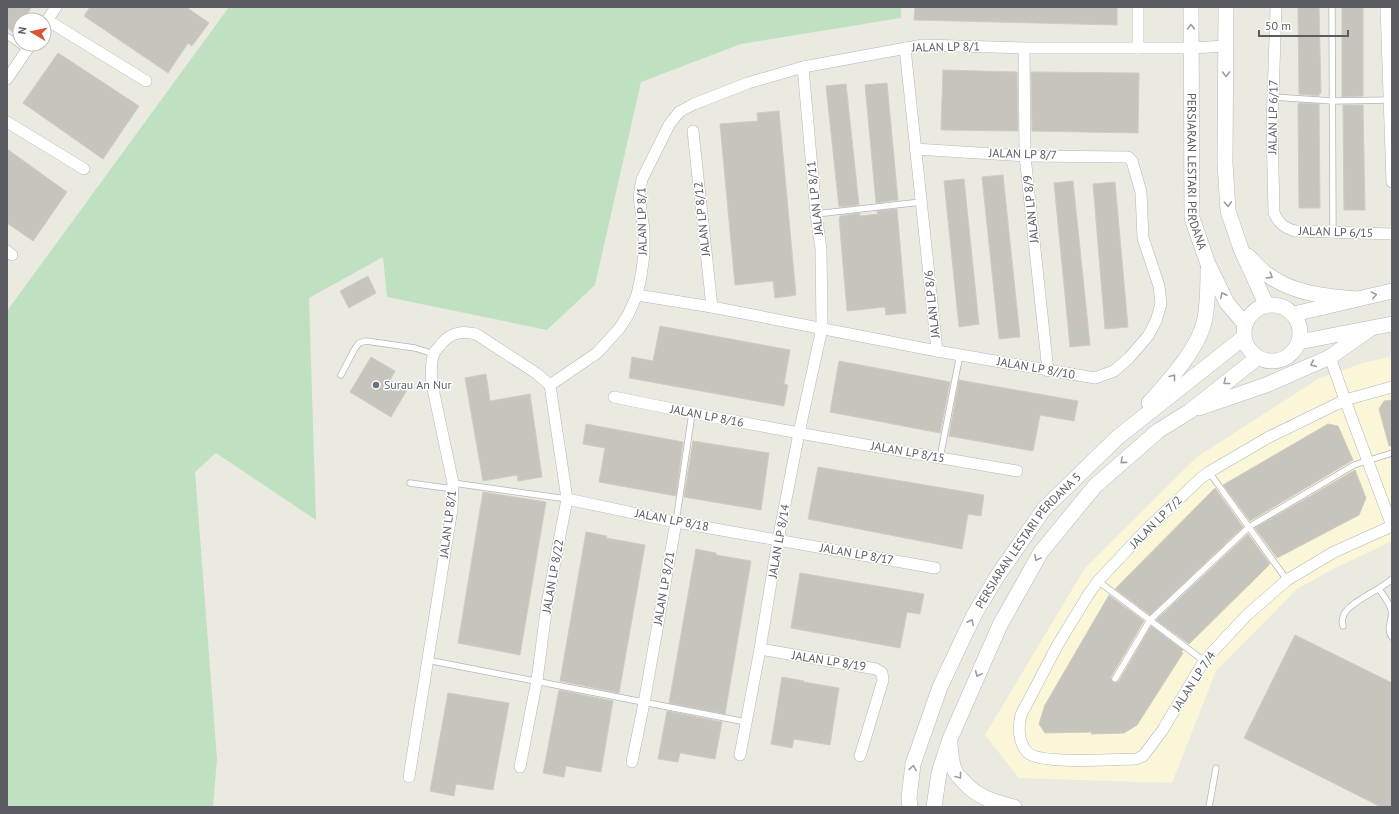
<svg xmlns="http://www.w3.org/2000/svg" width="1399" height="814" viewBox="0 0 1399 814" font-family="'PT Sans',sans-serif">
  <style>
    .commercial { fill: #faf6d7 }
    .green { fill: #bfe1c2 }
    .building { fill: #c7c4be; stroke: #cfccc0 }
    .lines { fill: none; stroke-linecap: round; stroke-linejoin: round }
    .lane-casing { stroke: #b4b6bb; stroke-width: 7 }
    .street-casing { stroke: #b4b6bb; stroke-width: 12 }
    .secondary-casing { stroke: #b5b7bc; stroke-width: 16 }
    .lane { stroke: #fff; stroke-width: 5.5 }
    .street { stroke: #fff; stroke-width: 11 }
    .secondary { stroke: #fff; stroke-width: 15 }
    .oneway { stroke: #9c9da0 }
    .worship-dot { fill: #6b7280; stroke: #fff; stroke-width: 1.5 }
    .labels { text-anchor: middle; stroke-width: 3; stroke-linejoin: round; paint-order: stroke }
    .street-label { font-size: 12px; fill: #5a5c61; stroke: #fff }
    .worship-label { font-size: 12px; fill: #5b616d; stroke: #fff; text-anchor: start }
  </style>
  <rect width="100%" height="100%" fill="#ebeae1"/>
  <path class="commercial" d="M1392,356V541L1333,569L1297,589L1216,671L1172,783L1019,778L985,735L1085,568L1197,457L1318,379L1360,364Z"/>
  <path class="green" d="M229,7H901V18L741,44L641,82L595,285L547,330L387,297L383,257L309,298L316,520L216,453L195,472L217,759L213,807H7V311Z"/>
  <g class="building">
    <path d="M7,7H32L23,20H20V25L15,33L7,28Z"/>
    <path d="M90,7H186L209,23L192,46L188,43L168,73L84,16Z"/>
    <path d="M915,7H1117V25L914,20Z"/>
    <path d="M1298,7H1319L1321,93L1319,94V96L1299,94Z"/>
    <path d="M1342,7H1363V96L1342,97Z"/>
    <path d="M58,53L139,106L103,159L23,103Z"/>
    <path d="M943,70L1017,72L1018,131L941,130Z"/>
    <path d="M1031,72L1139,73L1138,133L1032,131Z"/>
    <path d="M887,83L898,200L876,203L865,85Z"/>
    <path d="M846,84L859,205L839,207L826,86Z"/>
    <path d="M1299,103L1319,104L1320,208H1299L1298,104Z"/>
    <path d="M1343,105H1363L1365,210H1344Z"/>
    <path d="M779,111L796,295L775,298L773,281L735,285L720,124L758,121L757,113Z"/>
    <path d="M7,149L67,192L33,241L7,223Z"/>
    <path d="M1003,175L1020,337L999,339L982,177Z"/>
    <path d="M964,179L979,324L959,327L944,181Z"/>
    <path d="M1073,181L1090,345L1070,347L1054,183Z"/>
    <path d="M1115,182L1128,327L1105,329L1093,184Z"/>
    <path d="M897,209L906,313L886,315L885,307L847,311L839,218H840V216L860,213V216L878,214L877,211Z"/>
    <path d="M368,276L376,293L349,308L340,291Z"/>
    <path d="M660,326L790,350L784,384L788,385L784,406L629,378L632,357L653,361Z"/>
    <path d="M371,357L395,371L390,380L407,390L391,417L350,392Z"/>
    <path d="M839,361L950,382L940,433L830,412Z"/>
    <path d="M486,374L490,401L530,394L542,477L518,481L517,475L483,481L465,378Z"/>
    <path d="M959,380L1078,401L1074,421L1040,415L1033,451L949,436Z"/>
    <path d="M1392,400V446H1389L1379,409L1384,401Z"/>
    <path d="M586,424L683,442L676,496L599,482L605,448L583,444Z"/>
    <path d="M1328,424L1338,426L1353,460L1250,521L1223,485Z"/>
    <path d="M693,441L769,453L761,510L684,497Z"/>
    <path d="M818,467L984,495L981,516L968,514L962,549L808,519Z"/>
    <path d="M1355,470L1366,498L1359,515L1277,558L1255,528Z"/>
    <path d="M1215,488L1243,527L1150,615L1115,589Z"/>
    <path d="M483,492L546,502L520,655L458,643Z"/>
    <path d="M586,532L607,536L606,538L645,545L619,693L560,681Z"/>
    <path d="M1248,534L1270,564L1189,644L1156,620Z"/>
    <path d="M696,549L716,553V555L751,561L725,714L669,703Z"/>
    <path d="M800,573L924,594L920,614L907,612L900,648L791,628Z"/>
    <path d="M1109,595L1144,621L1111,677V679L1113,682L1115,683L1119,681L1151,626L1183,650L1181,652L1183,653L1137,725L1124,733L1091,734L1092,732L1045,733L1039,724L1045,705Z"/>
    <path d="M1295,635L1392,683V807H1381L1244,738Z"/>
    <path d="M782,677L804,681V682L839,688L830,745L794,739L792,748L771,744Z"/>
    <path d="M559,690L613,701L601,772L566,766L564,777L543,773Z"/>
    <path d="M448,693L509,703L493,790L456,784L454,796L430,791Z"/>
    <path d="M667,711L722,722L715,759L680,753L678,762L658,759Z"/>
  </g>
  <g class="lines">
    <g class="lane-casing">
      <g id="lane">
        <path d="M1332,7L1333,233"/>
        <path d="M7,36L27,50"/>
        <path d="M1273,97L1333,101L1389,100"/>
        <path d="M816,214L921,202"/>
        <path d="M341,375L354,350L359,343L366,341L415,348L434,354"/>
        <path d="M940,458L960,354"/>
        <path d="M1209,472L1287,580"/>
        <path d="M410,483L453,489"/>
        <path d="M453,483L567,499"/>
        <path d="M676,522L692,413"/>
        <path d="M1098,581L1204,661"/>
        <path d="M1379,589C1383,595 1389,602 1391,609C1394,619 1385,628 1392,637"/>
        <path d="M1343,626C1342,623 1342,620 1343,617C1346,603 1381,590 1392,579"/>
        <path d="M427,660C534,680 639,702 746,722"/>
        <path d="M1115,679L1150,620L1249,527L1354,465L1392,453"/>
        <path d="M1209,807L1216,768"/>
      </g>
    </g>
    <g class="street-casing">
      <g id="street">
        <path d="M1138,7V48"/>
        <path d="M1276,7L1272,127L1274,213C1278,223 1284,228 1295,231L1392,234"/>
        <path d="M1386,7L1392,182"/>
        <path d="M47,20L146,81"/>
        <path d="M44,25L56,7"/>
        <path d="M1024,48L1025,156L1048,371"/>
        <path d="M7,79L31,44"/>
        <path d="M7,122L84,169"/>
        <path d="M693,131L712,307"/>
        <path d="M915,149L1025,156L1128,157L1132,161L1141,192L1143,238L1159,286L1161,304L1156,321L1148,336L1129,358L1114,371L1095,378L937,351"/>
        <path d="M7,251L12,255"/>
        <path d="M637,295L712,307L937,351L905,48"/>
        <path d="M1330,357L1345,400L1392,526"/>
        <path d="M1392,387L1345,400L1269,437L1209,472L1201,478L1144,532L1098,581L1088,595L1057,646L1021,715C1018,727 1018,743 1028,753C1042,765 1115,759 1136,759L1143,756L1162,731L1204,661L1247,615L1287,580L1334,552L1392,526"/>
        <path d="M614,397C748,425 882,448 1017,471"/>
        <path d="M567,499L676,522L935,568"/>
        <path d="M760,649L876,669L882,673L883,680L860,756"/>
        <path d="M740,755L760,649L778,540L799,433L822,328L821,249L816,214L803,67"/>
        <path d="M632,762L644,703L676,522"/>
        <path d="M520,767L537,680L547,604L567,499L550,385"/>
        <path d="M409,777L452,509L453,483L432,384C431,375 431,362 434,353C436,350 440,346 442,343C452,332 462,331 476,334L536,373L550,385L597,353L619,329L628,315L637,295L641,276L644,255V230L639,197L642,179L669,125L679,112L694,104L748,83L803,67L923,45L1024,48H1191L1226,46"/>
      </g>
    </g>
    <g class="secondary-casing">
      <g id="secondary">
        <path id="s1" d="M1191,7L1192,218L1208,264L1227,303L1244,323"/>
        <path d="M1226,7L1225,163L1228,211L1241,249L1266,304"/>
        <path d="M1248,256C1254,262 1260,270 1268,275C1294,294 1325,296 1356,299"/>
        <circle cx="1272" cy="333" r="28"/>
        <path d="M1294,314L1392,291"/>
        <path d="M1299,342L1392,324"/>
        <path d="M1149,403C1169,381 1200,347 1205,318C1208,302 1208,285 1208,269"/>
        <path d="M1199,408L1266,385L1330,357L1370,329"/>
        <path d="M950,744C951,753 951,763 955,771C957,775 960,778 963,781C977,797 993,802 1014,807"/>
        <path id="s2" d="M910,807L909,798L913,764L940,687L974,615L998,575L1044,509L1118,437L1243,338"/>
        <path d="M934,807L939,773L950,739L1000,625L1041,552L1095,486L1158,431L1190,411L1257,358"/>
      </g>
    </g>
    <use href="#lane" class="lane"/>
    <use href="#street" class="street"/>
    <use href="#secondary" class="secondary"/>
  </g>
  <defs><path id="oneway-chevron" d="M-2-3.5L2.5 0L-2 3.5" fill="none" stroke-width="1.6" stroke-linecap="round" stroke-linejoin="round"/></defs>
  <g class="oneway">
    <use href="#oneway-chevron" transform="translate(1191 27) rotate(-90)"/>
    <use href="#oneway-chevron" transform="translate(1226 74) rotate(90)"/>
    <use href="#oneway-chevron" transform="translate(1228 204) rotate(87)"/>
    <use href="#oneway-chevron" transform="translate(1270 276) rotate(33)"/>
    <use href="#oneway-chevron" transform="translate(1223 295) rotate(-116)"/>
    <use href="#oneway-chevron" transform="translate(1374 295) rotate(-13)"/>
    <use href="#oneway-chevron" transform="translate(1313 364) rotate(156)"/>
    <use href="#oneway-chevron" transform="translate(1173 377) rotate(-52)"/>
    <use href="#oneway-chevron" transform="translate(1226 382) rotate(141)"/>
    <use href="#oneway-chevron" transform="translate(1123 461) rotate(139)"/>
    <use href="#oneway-chevron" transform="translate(1037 558) rotate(119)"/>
    <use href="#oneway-chevron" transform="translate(971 622) rotate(-64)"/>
    <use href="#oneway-chevron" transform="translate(978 674) rotate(114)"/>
    <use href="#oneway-chevron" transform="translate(913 768) rotate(-81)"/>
    <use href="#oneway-chevron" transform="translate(959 776) rotate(52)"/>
  </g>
  <circle class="worship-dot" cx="376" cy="385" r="4"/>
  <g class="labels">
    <g class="street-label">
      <text transform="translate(946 47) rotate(-1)" y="4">JALAN LP 8/1</text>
      <text transform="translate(1273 117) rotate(-89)" y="4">JALAN LP 6/17</text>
      <text transform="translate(1023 154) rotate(2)" y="4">JALAN LP 8/7</text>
      <text dy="4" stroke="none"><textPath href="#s1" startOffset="165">PERSIARAN LESTARI PERDANA</textPath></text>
      <text transform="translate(815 198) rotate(-96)" y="4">JALAN LP 8/11</text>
      <text transform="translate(1031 209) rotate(-96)" y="4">JALAN LP 8/9</text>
      <text transform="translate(702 219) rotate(-96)" y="4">JALAN LP 8/12</text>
      <text transform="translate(642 221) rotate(-91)" y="4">JALAN LP 8/1</text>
      <text transform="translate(1336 232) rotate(2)" y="4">JALAN LP 6/15</text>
      <text transform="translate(932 304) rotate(-96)" y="4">JALAN LP 8/6</text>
      <text transform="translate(1036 368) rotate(10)" y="4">JALAN LP 8//10</text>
      <text transform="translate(707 416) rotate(11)" y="4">JALAN LP 8/16</text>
      <text transform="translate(908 452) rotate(10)" y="4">JALAN LP 8/15</text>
      <text transform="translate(672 520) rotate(11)" y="4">JALAN LP 8/18</text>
      <text transform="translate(1156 522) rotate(-45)" y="4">JALAN LP 7/2</text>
      <text transform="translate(448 524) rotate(-83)" y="4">JALAN LP 8/1</text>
      <text transform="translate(779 541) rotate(-80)" y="4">JALAN LP 8/14</text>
      <text dy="4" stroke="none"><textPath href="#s2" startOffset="297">PERSIARAN LESTARI PERDANA 5</textPath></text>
      <text transform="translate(857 554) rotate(10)" y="4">JALAN LP 8/17</text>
      <text transform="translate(553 576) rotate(-80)" y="4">JALAN LP 8/22</text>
      <text transform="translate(664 588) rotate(-80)" y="4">JALAN LP 8/21</text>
      <text transform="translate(829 661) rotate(9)" y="4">JALAN LP 8/19</text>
      <text transform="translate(1194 681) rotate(-57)" y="4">JALAN LP 7/4</text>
    </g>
    <g class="worship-label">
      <text x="384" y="389">Surau An Nur</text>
    </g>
  </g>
  <rect width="1399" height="814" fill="none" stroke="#5a5c61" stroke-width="16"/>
  <g transform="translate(32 32) rotate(279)"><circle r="19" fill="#ffffff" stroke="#bdbec0"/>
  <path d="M0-3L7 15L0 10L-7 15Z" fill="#da5538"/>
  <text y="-6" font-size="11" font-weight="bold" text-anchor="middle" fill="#5a5c61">N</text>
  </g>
  <path d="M1259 30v6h89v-6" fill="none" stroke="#5a5c61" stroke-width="2"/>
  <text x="1265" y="30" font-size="12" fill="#5a5c61" stroke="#ffffff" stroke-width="3" paint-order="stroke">50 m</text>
</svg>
